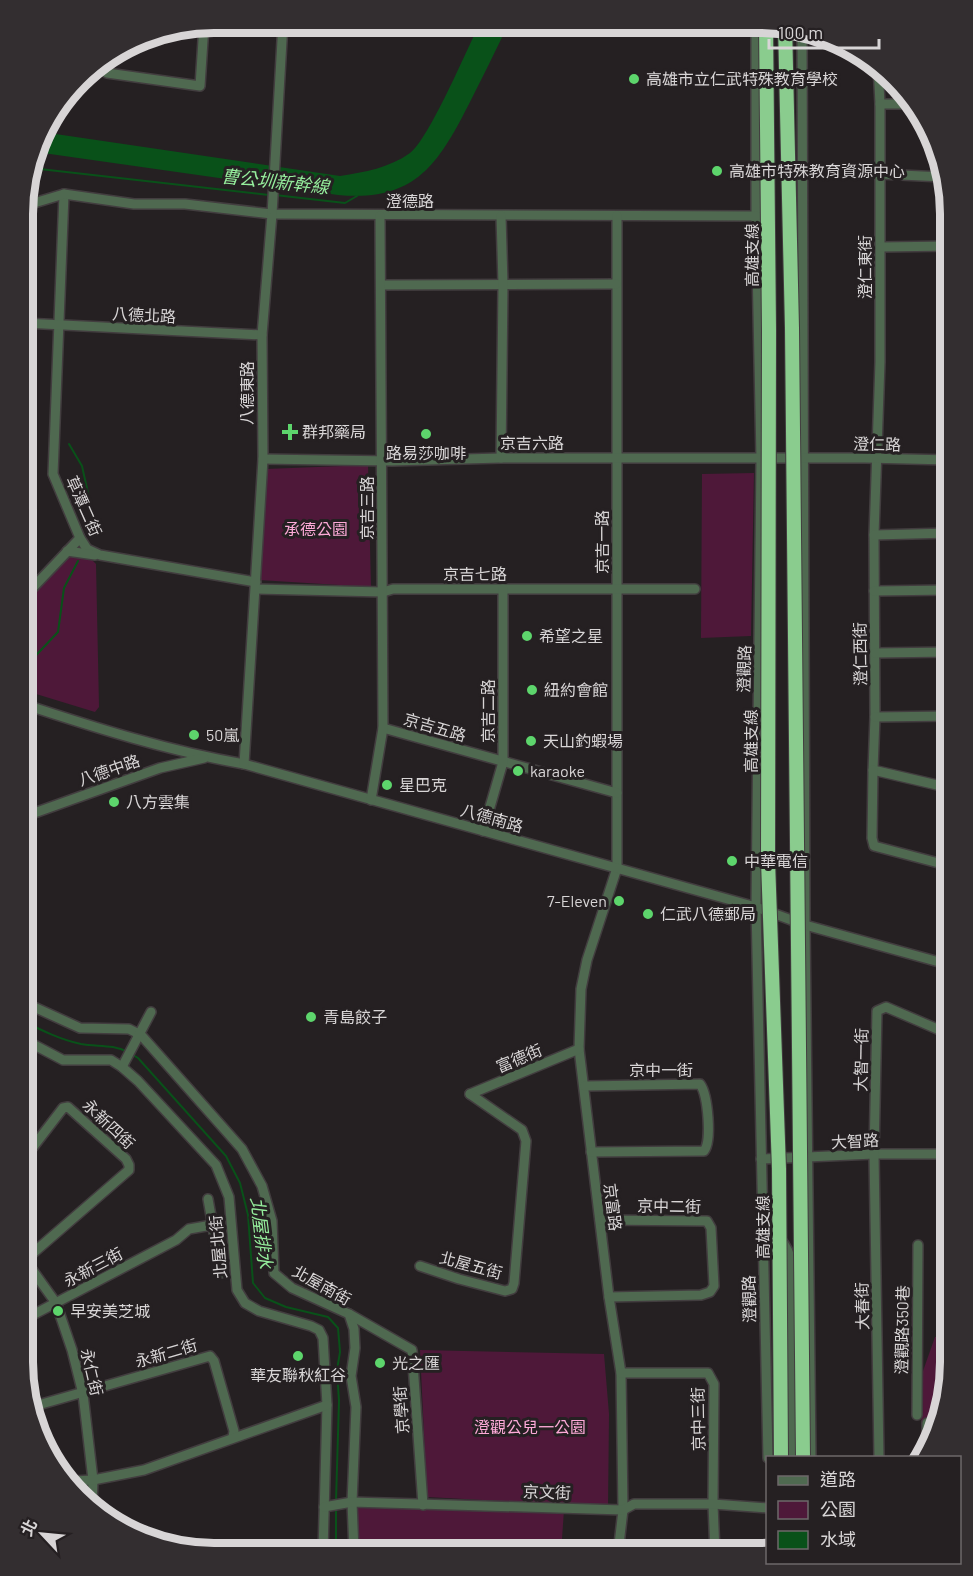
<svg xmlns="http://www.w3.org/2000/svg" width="973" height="1576" viewBox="0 0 973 1576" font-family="Barlow,'Noto Sans TC',sans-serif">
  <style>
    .green { fill: #4e1839 }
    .water { fill: #095119 }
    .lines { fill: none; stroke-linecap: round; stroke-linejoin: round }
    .stream { stroke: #095119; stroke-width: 2 }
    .minor-casing { stroke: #423d3f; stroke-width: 12 }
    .minor { stroke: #4f6950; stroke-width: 9 }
    .highway-bridge-casing { stroke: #423d3f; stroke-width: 16; stroke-linecap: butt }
    .highway-bridge { stroke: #8acc8e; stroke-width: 14 }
    .poi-dot { fill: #5dd56c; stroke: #252022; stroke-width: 2 }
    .labels { text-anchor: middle; stroke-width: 6; stroke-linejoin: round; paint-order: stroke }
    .poi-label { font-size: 16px; fill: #d8d5d6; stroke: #252022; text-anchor: start }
    .street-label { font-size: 16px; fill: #d8d5d6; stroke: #252022 }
    .park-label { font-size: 16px; fill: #fca9d7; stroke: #252022 }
    .water-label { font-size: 18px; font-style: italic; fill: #95ed9c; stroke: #252022 }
    .rim { fill: none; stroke: #d8d5d6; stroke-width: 8 }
  </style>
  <rect width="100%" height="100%" fill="#252022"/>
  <g class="green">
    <path d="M368,465L371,587L259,580L266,469Z"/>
    <path d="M754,473L751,636L701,638L702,474Z"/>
    <path d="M69,553L90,558L96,564L99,707L95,712L23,690L24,603Z"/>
    <path d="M935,1337H950C950,1381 945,1419 923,1457L920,1458L923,1371Z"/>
    <path d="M420,1350L604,1354L609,1414L608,1507L427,1497Z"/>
    <path d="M357,1508L564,1510L561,1553L359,1552Z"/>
  </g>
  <path class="water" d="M480,23H509C496,50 483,76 470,102C438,165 415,202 338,195L36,152L42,132L340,176C365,172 389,168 410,153C429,139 467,49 480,23Z"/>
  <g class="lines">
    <g class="stream">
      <path d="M31,168L269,195"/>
      <path d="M275,195L345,203L357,196"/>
      <path d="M69,444L82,466L94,520"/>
      <path d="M23,669L58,632L64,588L78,561"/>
      <path d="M23,1021C41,1030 61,1040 81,1044C98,1047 112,1044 128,1052"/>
      <path d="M133,1055L138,1058L226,1156L240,1183L248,1215L253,1283L265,1298L286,1307L328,1317L338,1328L340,1352L337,1370L339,1401L336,1501"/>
      <path d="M336,1507V1552"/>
    </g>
    <g class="minor-casing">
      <g id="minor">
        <path d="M756,24V216L761,459L756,907L768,1458"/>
        <path d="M802,32L805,925L811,1458"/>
        <path d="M109,57L107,73L200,86L204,25"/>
        <path d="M878,66L880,104"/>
        <path d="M908,104H880V362L874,535L875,717L873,770L950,788"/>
        <path d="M880,174L943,177"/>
        <path d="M64,194L53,474L80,538L87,549L100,555L256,582"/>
        <path d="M24,206L64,194L134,204H185L272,214L756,216"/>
        <path d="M617,216V868L587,960L581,989L579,1049L609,1297L621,1373L623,1510L618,1553"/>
        <path d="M881,247L950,246"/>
        <path d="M381,285L616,284"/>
        <path d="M24,323L262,335"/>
        <path d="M501,458L503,284L501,216"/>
        <path d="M263,459L392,461L501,458H865L950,460"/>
        <path d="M874,535L950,533"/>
        <path d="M67,551L95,555"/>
        <path d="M256,589L383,592L393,589H695"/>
        <path d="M874,591L950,590"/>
        <path d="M24,597L80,538"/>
        <path d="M875,653L950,652"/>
        <path d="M23,704C96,728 169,751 244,764L756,907L805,925L950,965"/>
        <path d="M875,717L950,716"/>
        <path d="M383,728L617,793"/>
        <path d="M244,764L263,459L262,335L272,214L283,23"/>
        <path d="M873,770L872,838L874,846L950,866"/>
        <path d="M371,800L383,728L380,216"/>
        <path d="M23,817L160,768L204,758"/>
        <path d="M483,831L503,762V589"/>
        <path d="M23,1002L80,1028L129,1029L141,1035L242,1149L262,1186L272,1221L274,1273L292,1288L349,1314L354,1329L355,1348L351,1376L356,1407L352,1502L354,1552"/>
        <path d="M23,1039L63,1060H111L122,1067L138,1081L216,1165L229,1197L237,1290L245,1303L259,1311L311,1326L319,1330L323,1338L327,1405L323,1552"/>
        <path d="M122,1067L151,1012"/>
        <path d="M585,1086L700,1084C708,1095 712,1141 704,1151L591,1152"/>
        <path d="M470,1094L579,1049"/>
        <path d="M761,1159L874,1154H950"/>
        <path d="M23,1160L63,1108L68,1107L126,1159L129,1165V1170L25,1260"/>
        <path d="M208,1199L221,1273"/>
        <path d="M763,1216C771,1231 786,1241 790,1257L792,1458"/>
        <path d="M600,1220L707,1221L711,1228L714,1286L710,1292L701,1295L609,1297"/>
        <path d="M23,1257L56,1303L72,1350L83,1394L93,1480L92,1506"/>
        <path d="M420,1266L459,1279L505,1291L512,1289L514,1283L526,1141L522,1130L470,1094"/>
        <path d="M349,1314L412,1350L423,1505"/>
        <path d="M23,1320L176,1240L189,1229L212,1225"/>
        <path d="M621,1373H708L714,1384L713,1504L715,1553"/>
        <path d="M31,1407L210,1356L214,1361L234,1431L233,1437"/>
        <path d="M917,1415L918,1245"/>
        <path d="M927,1451V1423"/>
        <path d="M879,1458L874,1154L877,1011L886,1007L949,1034L950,1037"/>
        <path d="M73,1481L93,1480L144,1470L327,1405"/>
        <path d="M324,1507L352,1502L623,1510L634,1504H713L768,1508"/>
      </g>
    </g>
    <use href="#minor" class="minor"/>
    <g class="highway-bridge-casing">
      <g id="highway-bridge">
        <path d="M766,24L769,330L768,861L779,1169L781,1458"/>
        <path d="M785,24L792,328L803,1458"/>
      </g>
    </g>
    <use href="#highway-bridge" class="highway-bridge"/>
  </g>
  <g class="poi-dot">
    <circle cx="634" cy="79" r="6"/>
    <circle cx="717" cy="171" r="6"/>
    <path d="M287 423h6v6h6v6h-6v6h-6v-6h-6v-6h6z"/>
    <circle cx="426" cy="434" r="6"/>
    <circle cx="527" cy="636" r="6"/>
    <circle cx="532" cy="690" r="6"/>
    <circle cx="194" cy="735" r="6"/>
    <circle cx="531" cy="741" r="6"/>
    <circle cx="518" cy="771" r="6"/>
    <circle cx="387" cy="785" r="6"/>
    <circle cx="114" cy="802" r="6"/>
    <circle cx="732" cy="861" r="6"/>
    <circle cx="619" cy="901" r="6"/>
    <circle cx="648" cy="914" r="6"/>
    <circle cx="311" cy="1017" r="6"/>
    <circle cx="58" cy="1311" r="6"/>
    <circle cx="298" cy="1356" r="6"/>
    <circle cx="380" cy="1363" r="6"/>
  </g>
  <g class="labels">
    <g class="poi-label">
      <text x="646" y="85">高雄市立仁武特殊教育學校</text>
      <text x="729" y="177">高雄市特殊教育資源中心</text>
      <text x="302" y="438">群邦藥局</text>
      <text x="426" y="459" text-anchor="middle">路易莎咖啡</text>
      <text x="539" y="642">希望之星</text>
      <text x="544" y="696">紐約會館</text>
      <text x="206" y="741">50嵐</text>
      <text x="543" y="747">天山釣蝦場</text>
      <text x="530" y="777">karaoke</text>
      <text x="399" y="791">星巴克</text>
      <text x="126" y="808">八方雲集</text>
      <text x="744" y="867">中華電信</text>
      <text x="607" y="907" text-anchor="end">7-Eleven</text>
      <text x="660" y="920">仁武八德郵局</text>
      <text x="323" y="1023">青島餃子</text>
      <text x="70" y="1317">早安美芝城</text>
      <text x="392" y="1369">光之匯</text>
      <text x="298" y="1381" text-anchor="middle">華友聯秋紅谷</text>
    </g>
    <g class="street-label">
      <text x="410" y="207">澄德路</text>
      <text transform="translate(752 255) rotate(-90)" y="6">高雄支線</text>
      <text transform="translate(865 267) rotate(-90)" y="6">澄仁東街</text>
      <text transform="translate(144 315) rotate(3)" y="6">八德北路</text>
      <text transform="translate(247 393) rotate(-90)" y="6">八德東路</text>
      <text x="532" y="449">京吉六路</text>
      <text transform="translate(877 444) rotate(1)" y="6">澄仁路</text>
      <text transform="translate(84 506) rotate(66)" y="6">草潭二街</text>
      <text transform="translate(367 508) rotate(-90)" y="6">京吉三路</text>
      <text transform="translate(602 542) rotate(-90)" y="6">京吉一路</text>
      <text x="475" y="580">京吉七路</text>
      <text transform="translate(860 654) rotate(-91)" y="6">澄仁西街</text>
      <text transform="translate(744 669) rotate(-89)" y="6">澄觀路</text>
      <text transform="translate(488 711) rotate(-90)" y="6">京吉二路</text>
      <text transform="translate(435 727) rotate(16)" y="6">京吉五路</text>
      <text transform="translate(751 741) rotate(-90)" y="6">高雄支線</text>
      <text transform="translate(109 770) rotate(-19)" y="6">八德中路</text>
      <text transform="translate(492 818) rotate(16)" y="6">八德南路</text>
      <text transform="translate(519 1058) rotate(-23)" y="6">富德街</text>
      <text transform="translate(861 1060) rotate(-89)" y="6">大智一街</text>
      <text x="661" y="1076">京中一街</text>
      <text transform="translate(109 1124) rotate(43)" y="6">永新四街</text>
      <text transform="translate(855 1141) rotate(-3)" y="6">大智路</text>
      <text transform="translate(669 1206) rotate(1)" y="6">京中二街</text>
      <text transform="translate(613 1207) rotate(83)" y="6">京富路</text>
      <text transform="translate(763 1227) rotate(-90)" y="6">高雄支線</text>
      <text transform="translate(218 1247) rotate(-95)" y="6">北屋北街</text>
      <text transform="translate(471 1265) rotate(15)" y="6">北屋五街</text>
      <text transform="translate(93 1267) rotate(-28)" y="6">永新三街</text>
      <text transform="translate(322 1285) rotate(29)" y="6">北屋南街</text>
      <text transform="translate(749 1299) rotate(-91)" y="6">澄觀路</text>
      <text transform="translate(862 1306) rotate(-91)" y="6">大春街</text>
      <text transform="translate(902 1330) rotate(-89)" y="6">澄觀路350巷</text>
      <text transform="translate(166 1353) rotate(-16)" y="6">永新二街</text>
      <text transform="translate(92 1372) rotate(77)" y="6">永仁街</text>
      <text transform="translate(401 1410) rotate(-94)" y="6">京學街</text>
      <text transform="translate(698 1419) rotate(-91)" y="6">京中三街</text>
      <text transform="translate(547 1492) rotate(2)" y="6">京文街</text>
    </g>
    <g class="park-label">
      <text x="316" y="535">承德公園</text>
      <text x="530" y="1433">澄觀公兒一公園</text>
    </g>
    <g class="water-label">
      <text transform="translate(275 182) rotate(6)" y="6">曹公圳新幹線</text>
      <text transform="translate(261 1233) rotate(83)" y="6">北屋排水</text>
    </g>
  </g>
  <path d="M0 0H973V1576H0ZM214 33H759A181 181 0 0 1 940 214V1362A181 181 0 0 1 759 1543H214A181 181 0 0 1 33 1362V214A181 181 0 0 1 214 33Z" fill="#332e30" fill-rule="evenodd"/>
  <path class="rim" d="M214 33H759A181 181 0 0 1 940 214V1362A181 181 0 0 1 759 1543H214A181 181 0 0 1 33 1362V214A181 181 0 0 1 214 33Z"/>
  <rect x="766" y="1456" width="195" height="108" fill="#252022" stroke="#6d686a" stroke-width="1.5"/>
  <rect x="778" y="1476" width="30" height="9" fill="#4f6950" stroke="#6d686a" stroke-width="1.5"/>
  <text x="820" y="1486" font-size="18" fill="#d8d5d6">道路</text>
  <rect x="778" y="1501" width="30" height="18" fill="#4e1839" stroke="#6d686a" stroke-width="1.5"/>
  <text x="820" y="1516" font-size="18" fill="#d8d5d6">公園</text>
  <rect x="778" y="1531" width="30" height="18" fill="#095119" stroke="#6d686a" stroke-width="1.5"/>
  <text x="820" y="1546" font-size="18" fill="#d8d5d6">水域</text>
  <g transform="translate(42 1534) rotate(296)" stroke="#252022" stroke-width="4.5" paint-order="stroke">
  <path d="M0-4.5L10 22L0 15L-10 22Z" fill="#d8d5d6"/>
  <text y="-9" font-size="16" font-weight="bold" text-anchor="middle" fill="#d8d5d6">北</text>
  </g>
  <path d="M769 39v9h110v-9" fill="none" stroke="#d8d5d6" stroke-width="3"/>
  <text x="778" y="39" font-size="18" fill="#d8d5d6" stroke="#252022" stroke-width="4.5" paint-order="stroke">100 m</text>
</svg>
